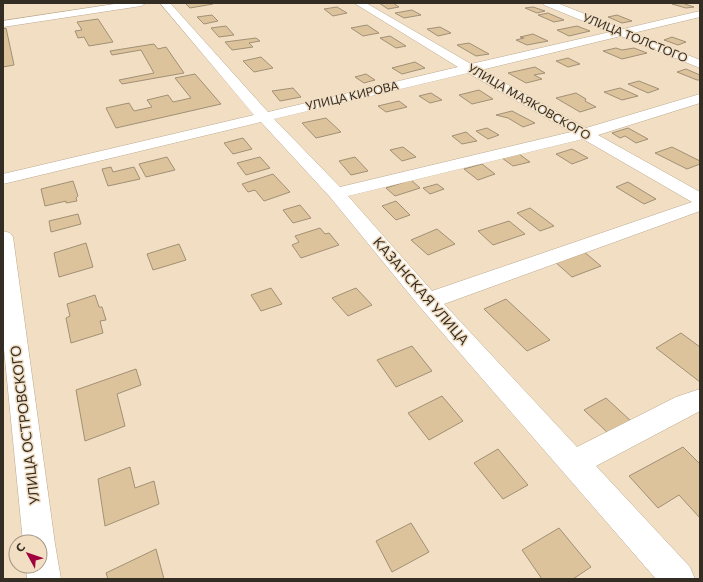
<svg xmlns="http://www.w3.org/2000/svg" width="703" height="582" viewBox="0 0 703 582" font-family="Commissioner,sans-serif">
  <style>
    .building { fill: #ddc39b; stroke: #a19076 }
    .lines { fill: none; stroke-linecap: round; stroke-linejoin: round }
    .minor-casing { stroke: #bcaa90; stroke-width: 1 }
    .minor { fill: #fff; fill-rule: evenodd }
    .labels { text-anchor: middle; stroke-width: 3; stroke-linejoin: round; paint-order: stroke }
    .far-street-label { font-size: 12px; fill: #342d23; stroke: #f1dec3 }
    .street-label { font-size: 14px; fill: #342d23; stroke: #f1dec3 }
  </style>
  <rect width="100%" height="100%" fill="#f1dec3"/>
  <g class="building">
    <path d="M185,3H212L213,4L190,8Z"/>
    <path d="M379,3H393L399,7L388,9Z"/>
    <path d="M682,3L694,7L686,8L672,4Z"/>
    <path d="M337,7L347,13L333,16L324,9Z"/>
    <path d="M533,7L545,11L537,13L525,8Z"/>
    <path d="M412,10L421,15L404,18L395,13Z"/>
    <path d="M548,13L564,20L554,22L538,15Z"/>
    <path d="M212,15L218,21L204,24L197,17Z"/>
    <path d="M617,15L632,21L622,23L608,17Z"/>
    <path d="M98,19L113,42L89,46L84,37L78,38L75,31L82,30L77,22Z"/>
    <path d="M367,25L379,33L363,36L351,28Z"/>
    <path d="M226,26L234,35L219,37L211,28Z"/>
    <path d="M577,26L590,31L569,36L557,30Z"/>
    <path d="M440,27L451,33L438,36L427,29Z"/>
    <path d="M6,28L14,65L3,67V29Z"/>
    <path d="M533,34L548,41L527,45L516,40L524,38L520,37Z"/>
    <path d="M390,36L406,46L396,48L380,38Z"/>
    <path d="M672,37L686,42L678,45L664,40Z"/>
    <path d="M256,38L260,41L249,43L253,47L232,50L225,42Z"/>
    <path d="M469,43L489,54L476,56L457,45Z"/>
    <path d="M154,44L158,49L166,47L184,73L122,84L119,80L154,73L141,50L112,55L110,51Z"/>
    <path d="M616,48L622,50L634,48L647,53L622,59L603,51Z"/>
    <path d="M261,57L273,68L254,72L243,61Z"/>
    <path d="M568,58L580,64L568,67L556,61Z"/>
    <path d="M415,62L425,68L402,74L392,68Z"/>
    <path d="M535,67L545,73L534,75L542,79L526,83L508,73Z"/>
    <path d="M686,69L700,75V80H697L677,72Z"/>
    <path d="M195,74L221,104L116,128L106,108L129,103L134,111L152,107L147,100L168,95L173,102L191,98L175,78Z"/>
    <path d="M366,74L375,80L364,83L355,77Z"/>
    <path d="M639,81L659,89L648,93L628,84Z"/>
    <path d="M293,88L301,97L280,101L272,91Z"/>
    <path d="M620,88L638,96L622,100L604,92Z"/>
    <path d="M479,90L493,99L472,104L459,95Z"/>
    <path d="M431,93L442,100L430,103L419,96Z"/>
    <path d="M576,93L586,99L585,101L596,107L580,112L556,98Z"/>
    <path d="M399,101L407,107L386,112L378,106Z"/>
    <path d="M512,111L535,123L523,127L508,118L496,115Z"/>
    <path d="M326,118L341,132L316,138L302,123Z"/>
    <path d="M487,128L499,135L488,139L476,131Z"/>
    <path d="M628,128L648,139L636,143L625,136L620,138L612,133Z"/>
    <path d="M466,132L477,141L462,144L452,136Z"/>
    <path d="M243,138L252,149L233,154L224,143Z"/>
    <path d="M403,147L416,157L402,161L390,150Z"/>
    <path d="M672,147L700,161V164L687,169L655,153Z"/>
    <path d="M572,149L588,158L572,164L556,154Z"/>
    <path d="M519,154L530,162L513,166L502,158Z"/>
    <path d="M167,157L175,170L146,177L139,164Z"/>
    <path d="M260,157L270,168L246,175L237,163Z"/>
    <path d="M355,157L368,171L351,175L339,161Z"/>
    <path d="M482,164L495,174L478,180L464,169Z"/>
    <path d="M111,167L113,172L134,167L140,179L108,186L102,169Z"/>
    <path d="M273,174L290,192L264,201L255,190L248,192L242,184Z"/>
    <path d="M411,180L420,188L395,196L386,188Z"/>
    <path d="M73,181L78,196L76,198L77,201L66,203V201L45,206L41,189Z"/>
    <path d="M628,182L656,199L644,204L616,187Z"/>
    <path d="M437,184L444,189L430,194L423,188Z"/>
    <path d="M396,201L410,215L396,220L382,206Z"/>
    <path d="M300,205L311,218L293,223L283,210Z"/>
    <path d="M530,208L554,226L540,231L517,213Z"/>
    <path d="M78,214L81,224L51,232L49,221Z"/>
    <path d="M509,221L525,234L493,245L478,231Z"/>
    <path d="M320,228L325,234L329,233L339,245L301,258L292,245L299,242L295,236Z"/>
    <path d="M437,229L455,244L428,255L411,240Z"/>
    <path d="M86,243L93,267L59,277L54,253Z"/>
    <path d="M179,244L186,260L153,270L147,254Z"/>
    <path d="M583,251L601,266L572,277L554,261Z"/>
    <path d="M271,288L282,304L261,311L251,295Z"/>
    <path d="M356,288L372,305L348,316L332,298Z"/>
    <path d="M95,295L99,307H102L106,320L100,321L103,333L71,343L66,318L70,316L67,304Z"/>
    <path d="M506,299L550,340L527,351L484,309Z"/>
    <path d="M681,333L700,347V382L656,348Z"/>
    <path d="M412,346L432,371L396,387L377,360Z"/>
    <path d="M136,369L141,385L117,394L125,426L85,441L76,390Z"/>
    <path d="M442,396L463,421L429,440L408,413Z"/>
    <path d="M606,398L632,422L610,435L584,410Z"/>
    <path d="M683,447L700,464V518L679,495L658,508L629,476Z"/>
    <path d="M498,449L528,485L503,499L474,463Z"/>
    <path d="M130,467L135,488L154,481L159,504L105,526L98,479Z"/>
    <path d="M411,523L429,552L392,572L376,541Z"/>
    <path d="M559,528L591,567L573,579H542L522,550Z"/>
    <path d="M156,549L164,579H108L106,573Z"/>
  </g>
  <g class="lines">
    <g class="minor-casing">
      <g id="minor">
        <path d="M121,3H146L141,6L3,27V21Z"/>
        <path d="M160,3H170L268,112L458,67L354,3H366L471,64L610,32L544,5L543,3H557L623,29L700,11V17L633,33L700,60V68L621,36L481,70L586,128L700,94V103L598,135L700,192V211L444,304L577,447L676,397L700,389V411L596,466L690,567L695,579H656L420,307L330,197L261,122L3,184V174L254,115ZM468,73L571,132L340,187L274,119ZM583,139L692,202L432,291L348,196Z"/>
        <path d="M3,231L10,233L13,237L55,544L61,579H27L26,566H40V542H23L3,339Z"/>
      </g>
    </g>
    <use href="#minor" class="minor"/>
  </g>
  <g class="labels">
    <g class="far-street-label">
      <text transform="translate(635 38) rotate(22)" y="4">УЛИЦА ТОЛСТОГО</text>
      <text transform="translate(352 96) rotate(-13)" y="4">УЛИЦА КИРОВА</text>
      <text transform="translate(529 102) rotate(30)" y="4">УЛИЦА МАЯКОВСКОГО</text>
    </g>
    <g class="street-label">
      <text transform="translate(421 291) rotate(49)" y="5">КАЗАНСКАЯ УЛИЦА</text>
      <text transform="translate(25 425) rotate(-97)" y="5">УЛИЦА ОСТРОВСКОГО</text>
    </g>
  </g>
  <rect width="703" height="582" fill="none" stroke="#342d23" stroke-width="8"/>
  <g transform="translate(28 554) rotate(310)"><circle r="19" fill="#f1dec3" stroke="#a59783"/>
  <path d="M0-3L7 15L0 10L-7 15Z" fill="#a0013f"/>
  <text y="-6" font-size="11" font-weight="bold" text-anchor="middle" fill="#342d23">С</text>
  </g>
</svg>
